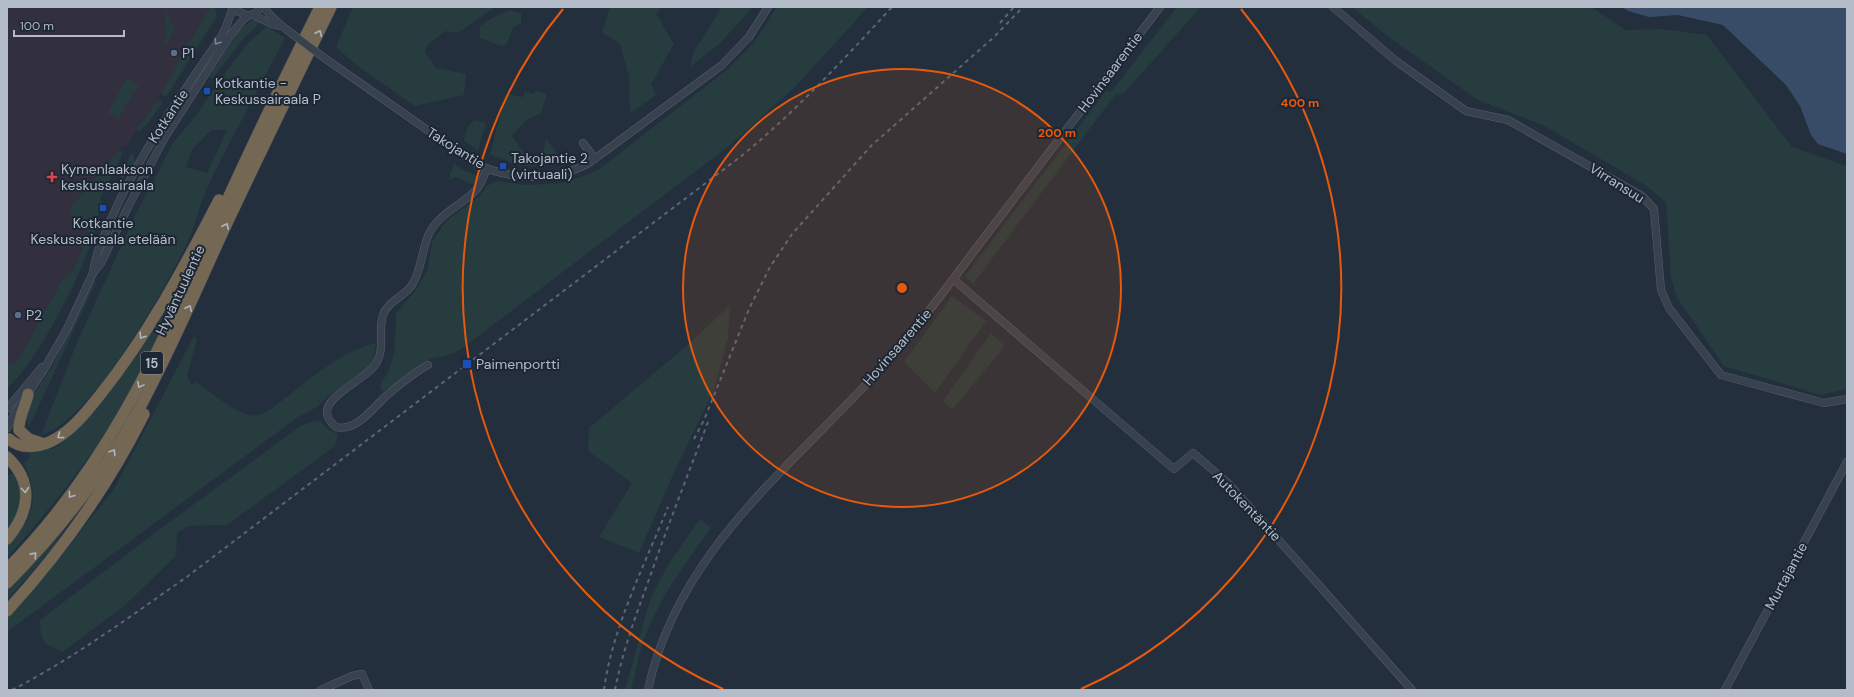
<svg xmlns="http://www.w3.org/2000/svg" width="1854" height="697" viewBox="0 0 1854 697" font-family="'DM Sans',sans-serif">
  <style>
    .medical { fill: #32303f }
    .green { fill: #263c3f; fill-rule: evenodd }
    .water { fill: #394c67 }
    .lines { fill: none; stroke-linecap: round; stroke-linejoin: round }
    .minor-casing { stroke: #565f6c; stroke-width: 8 }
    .highway-casing { stroke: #434c59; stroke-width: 12 }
    .minor { stroke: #38414e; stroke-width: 7 }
    .highway { stroke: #746855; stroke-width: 11 }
    .rail { stroke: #5a6575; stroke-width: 2; stroke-dasharray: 4 4; stroke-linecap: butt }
    .minor-bridge-casing { stroke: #565f6c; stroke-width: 8; stroke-linecap: butt }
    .minor-bridge { stroke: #38414e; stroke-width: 7 }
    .oneway { stroke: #aeb4bd }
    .oneway2 { stroke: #7c8592 }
    .ring { fill: none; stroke: #e8590c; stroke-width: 2 }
    .service-dot { fill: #5c6f8a; stroke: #1d2633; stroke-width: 1.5 }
    .transit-dot { fill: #1a4fb4; stroke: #1d2633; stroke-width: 1.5 }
    .health-dot { fill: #e0444e; stroke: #1d2633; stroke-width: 1.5 }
    .labels { text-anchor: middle; stroke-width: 4; stroke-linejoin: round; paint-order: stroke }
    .shield { fill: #1d2633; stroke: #878f9c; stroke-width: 1 }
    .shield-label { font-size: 13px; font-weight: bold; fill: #b4bcc9 }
    .poi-label { font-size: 14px; fill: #b4bcc9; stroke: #1d2633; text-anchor: start }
    .street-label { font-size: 14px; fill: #b4bcc9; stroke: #1d2633 }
    .centre { fill: #e8590c; stroke: #1d2633; stroke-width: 2 }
    .ring-label { font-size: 12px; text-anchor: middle; font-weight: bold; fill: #e8590c; stroke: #1d2633; stroke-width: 4; stroke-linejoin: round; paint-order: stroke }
  </style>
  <rect width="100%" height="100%" fill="#242f3e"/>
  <path class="medical" d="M7,7H210L169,81L126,147L123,145L73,204L80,221L89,231L73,271L64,277L17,362L9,364L7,362Z"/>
  <g class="green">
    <path d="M168,7H170L166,15L172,19L170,24L176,27L165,46L163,45C172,29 160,23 168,7Z"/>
    <path d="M210,7H215L217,16L166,97L161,94Z"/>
    <path d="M353,7H495L458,33L446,31L427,45L425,52L436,68L466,74L464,95L415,106L359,67L336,47Z"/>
    <path d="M610,7H662L656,14L674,44L651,84L656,95L630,113L629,76L620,44L602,32Z"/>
    <path d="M722,7H753L720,43L690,67L694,51Z"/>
    <path d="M777,7H868L795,87L729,146L461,349L452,354L429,359L385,391H381V383C397,364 395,336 396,313L416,290L427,271L432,242L446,221L481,195L487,186L497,181L527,185L563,183L597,171L728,69L756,40Z"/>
    <path d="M1177,7H1201L1123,94L1115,95L973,284L965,276L1106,91L1111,92Z"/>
    <path d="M1352,7H1591L1626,30L1662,29L1707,35L1792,147L1847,166V389L1821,395L1724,366L1676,296L1671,277L1666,202L1645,185L1543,125L1478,100L1390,38Z"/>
    <path d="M510,10L521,13V23L513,28L506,45L501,46L480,38V26L492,18Z"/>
    <path d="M254,19L261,22L244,38L213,78L209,77L237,32Z"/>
    <path d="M267,26L285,38C260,87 232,136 208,186C199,205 195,227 186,246C163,292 90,422 41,435L76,345L135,216L173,143L197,114L219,81L248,43ZM211,130H227L207,173L186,167L192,150Z"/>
    <path d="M127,78L139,86L136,91L134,90L128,103L126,102L124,105L126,106L118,119L112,113L111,115L108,113Z"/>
    <path d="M525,91L534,94L535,91L547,94L541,113L525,121L512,136L530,161H541L546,139L563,161C531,170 519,167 490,154L506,94L523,97Z"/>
    <path d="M158,99L163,102L148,123L139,131L136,130Z"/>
    <path d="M474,120L486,123L478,150L464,141L467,128Z"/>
    <path d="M120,149L122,155L100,199L102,204C98,216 96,228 92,240C78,282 39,358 7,389V362L9,364L17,362L64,277L73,271L89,232L80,221L69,214L73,204Z"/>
    <path d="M131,153L134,156L135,162L122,181L119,180Z"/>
    <path d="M454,164L465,171L478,176L474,185L455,177L448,180Z"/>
    <path d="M94,279L96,282L29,427L26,419L28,408L32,397L53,365Z"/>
    <path d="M184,281C164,325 144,368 120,410C88,463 48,511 7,558C7,532 18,536 28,518C37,500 32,480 24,463L28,460L30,452L54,448L72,435L107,396L140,351Z"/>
    <path d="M952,296L986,321L935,393L904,362Z"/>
    <path d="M730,305L728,338L714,390L675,470L639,553L599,537L632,483L588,451L589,428L690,343Z"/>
    <path d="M991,333L1005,346L952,410L943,401Z"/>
    <path d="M194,336L197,339L187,376L192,385L195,382C208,390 236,413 250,415C258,417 264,413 271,409C302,386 337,352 376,343L374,358L370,365L327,397L317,407L298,417L7,632V617L43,579L114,489Z"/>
    <path d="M320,421L330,431L338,434L335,446L227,525L188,526L177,533L176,556L124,606L62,652C44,644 40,641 40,620L159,530L298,428L308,423Z"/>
    <path d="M16,472L24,495L17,516L7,531V476Z"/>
    <path d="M103,475L49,552L7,600V588Z"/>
    <path d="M700,519L711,528C686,562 662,594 646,634C639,651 636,672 631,690H625L650,600L669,563Z"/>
  </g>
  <path class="water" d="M1622,7H1847V154L1818,144L1811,135L1800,106L1786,85L1723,25L1678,15L1649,17L1628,11Z"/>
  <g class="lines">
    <g class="minor-casing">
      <g id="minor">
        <path d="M235,7L237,11L248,16L256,13L260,7"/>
        <path d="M264,7C269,15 283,27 291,33"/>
        <path d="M1333,7L1396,61L1466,111L1508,120L1642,196L1654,209L1661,290L1669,308L1721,375L1824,403L1847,399"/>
        <path d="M253,15L272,24L281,26"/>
        <path d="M323,57L476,164C512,180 553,183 589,163L722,65L749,37L768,7"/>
        <path d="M583,143L595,159"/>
        <path d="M93,273C95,254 104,237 111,219C140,153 180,96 221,37L226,27L233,7"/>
        <path d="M953,279L1174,469L1193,453L1229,484L1412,690"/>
        <path d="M428,365C413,373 399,385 386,396C373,408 356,432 336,427C304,401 367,382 377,362C385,348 378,329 383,315C388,301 405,296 412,285C423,268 421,247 431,230C442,212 462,205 476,190C481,184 484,176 487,168"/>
        <path d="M7,409L42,367"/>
        <path d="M7,428L15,413L43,371L67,329L93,273L101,263L128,207L165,137L229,37L243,20L248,16"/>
        <path d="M321,690L352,676L362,674L369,690"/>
        <path d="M648,690C679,542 807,456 900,347C931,310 958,272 987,234C1045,158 1102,82 1160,7"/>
        <path d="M1725,690L1847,462"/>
      </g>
    </g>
    <g class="highway-casing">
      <g id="highway">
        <path d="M28,394C26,406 18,417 19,430L29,439L41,443"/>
        <path d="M9,439C22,451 43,447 57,438C74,428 88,410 100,395C148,335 184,268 219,200"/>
        <path d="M7,457C34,482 30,512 7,539"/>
        <path d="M7,569C110,465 160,348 219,218C251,147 285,77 320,7"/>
        <path d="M7,583C58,532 103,474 138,411C169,354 194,295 221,236C257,159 294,83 331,7"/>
        <path d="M7,611C62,551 108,486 144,414"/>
      </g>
    </g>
    <use href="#minor" class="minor"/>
    <use href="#highway" class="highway"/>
    <g class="rail">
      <path d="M1000,23L1014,7"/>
      <path d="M694,439L704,420L749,309L770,267L792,234L871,146L994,37L1023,7"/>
      <path d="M12,690C74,658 131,616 188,576L744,154C798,109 845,58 892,7"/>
      <path d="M604,690C612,628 645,564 668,507"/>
      <path d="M615,690C622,654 634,620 647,585C666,530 687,477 708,422"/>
    </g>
    <g class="minor-bridge-casing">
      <path id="minor-bridge" d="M291,33L323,57"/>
    </g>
    <use href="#minor-bridge" class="minor-bridge"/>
  </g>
  <defs><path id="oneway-chevron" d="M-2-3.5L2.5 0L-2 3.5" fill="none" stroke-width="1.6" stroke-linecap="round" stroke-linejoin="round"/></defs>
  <g class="oneway">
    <use href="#oneway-chevron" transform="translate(319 33) rotate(-64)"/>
    <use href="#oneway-chevron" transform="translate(226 226) rotate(-65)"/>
    <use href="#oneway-chevron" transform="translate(189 308) rotate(-65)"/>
    <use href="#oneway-chevron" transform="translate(142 336) rotate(123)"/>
    <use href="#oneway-chevron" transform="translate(140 385) rotate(118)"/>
    <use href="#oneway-chevron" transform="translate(60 436) rotate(144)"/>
    <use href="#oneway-chevron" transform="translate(113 452) rotate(-57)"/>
    <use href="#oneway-chevron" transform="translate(25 490) rotate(85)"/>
    <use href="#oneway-chevron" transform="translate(71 495) rotate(127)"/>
    <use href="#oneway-chevron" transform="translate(34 555) rotate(-48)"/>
  </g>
  <use class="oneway2" href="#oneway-chevron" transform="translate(217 42) rotate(124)"/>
  <circle cx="902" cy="288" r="219" fill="#e8590c" fill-opacity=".12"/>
  <g class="ring">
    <circle cx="902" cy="288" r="219"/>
    <path d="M723 689A439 439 0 0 1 563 9M1241 9A439 439 0 0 1 1081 689"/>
  </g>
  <g class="service-dot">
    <circle cx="174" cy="53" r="4"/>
    <circle cx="18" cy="315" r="4"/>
  </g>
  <g class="transit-dot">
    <rect x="203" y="87" width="8" height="8" rx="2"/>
    <rect x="499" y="162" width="8" height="8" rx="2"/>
    <rect x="99" y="204" width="8" height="8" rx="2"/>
    <rect x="462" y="359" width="10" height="10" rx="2"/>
  </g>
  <path class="health-dot" d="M50 171h4v4h4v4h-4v4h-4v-4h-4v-4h4z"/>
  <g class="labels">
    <rect class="shield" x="141" y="352" width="22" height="22" rx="3"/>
    <g class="shield-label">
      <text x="152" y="368">15</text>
    </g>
    <g class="poi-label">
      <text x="182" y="58">P1</text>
      <text x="215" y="88">Kotkantie -<tspan x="215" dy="16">Keskussairaala P</tspan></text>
      <text x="511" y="163">Takojantie 2<tspan x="511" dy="16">(virtuaali)</tspan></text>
      <text x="61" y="174">Kymenlaakson<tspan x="61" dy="16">keskussairaala</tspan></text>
      <text x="103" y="228" text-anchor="middle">Kotkantie<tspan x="103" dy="16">Keskussairaala etelään</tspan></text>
      <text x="26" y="320">P2</text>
      <text x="476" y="369">Paimenportti</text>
    </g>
    <g class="street-label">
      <text transform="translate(1110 72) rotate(-53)" y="5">Hovinsaarentie</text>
      <text transform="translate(168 116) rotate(-57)" y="5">Kotkantie</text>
      <text transform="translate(456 148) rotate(32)" y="5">Takojantie</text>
      <text transform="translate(1617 183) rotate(32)" y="5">Virransuu</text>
      <text transform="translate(180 290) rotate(-65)" y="5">Hyväntuulentie</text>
      <text transform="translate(897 347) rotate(-49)" y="5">Hovinsaarentie</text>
      <text transform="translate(1247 506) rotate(46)" y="5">Autokentäntie</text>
      <text transform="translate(1786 576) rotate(-62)" y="5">Murtajantie</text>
    </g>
  </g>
  <circle cx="902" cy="288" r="6" class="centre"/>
  <g class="ring-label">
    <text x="1300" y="107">400 m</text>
    <text x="1057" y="137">200 m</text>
  </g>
  <rect width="1854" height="697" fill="none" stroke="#b4bcc9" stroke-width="16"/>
  <path d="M14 30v6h110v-6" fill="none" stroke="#b4bcc9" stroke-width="2"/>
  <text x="20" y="30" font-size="12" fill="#b4bcc9" stroke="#1d2633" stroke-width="3" paint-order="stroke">100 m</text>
</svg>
